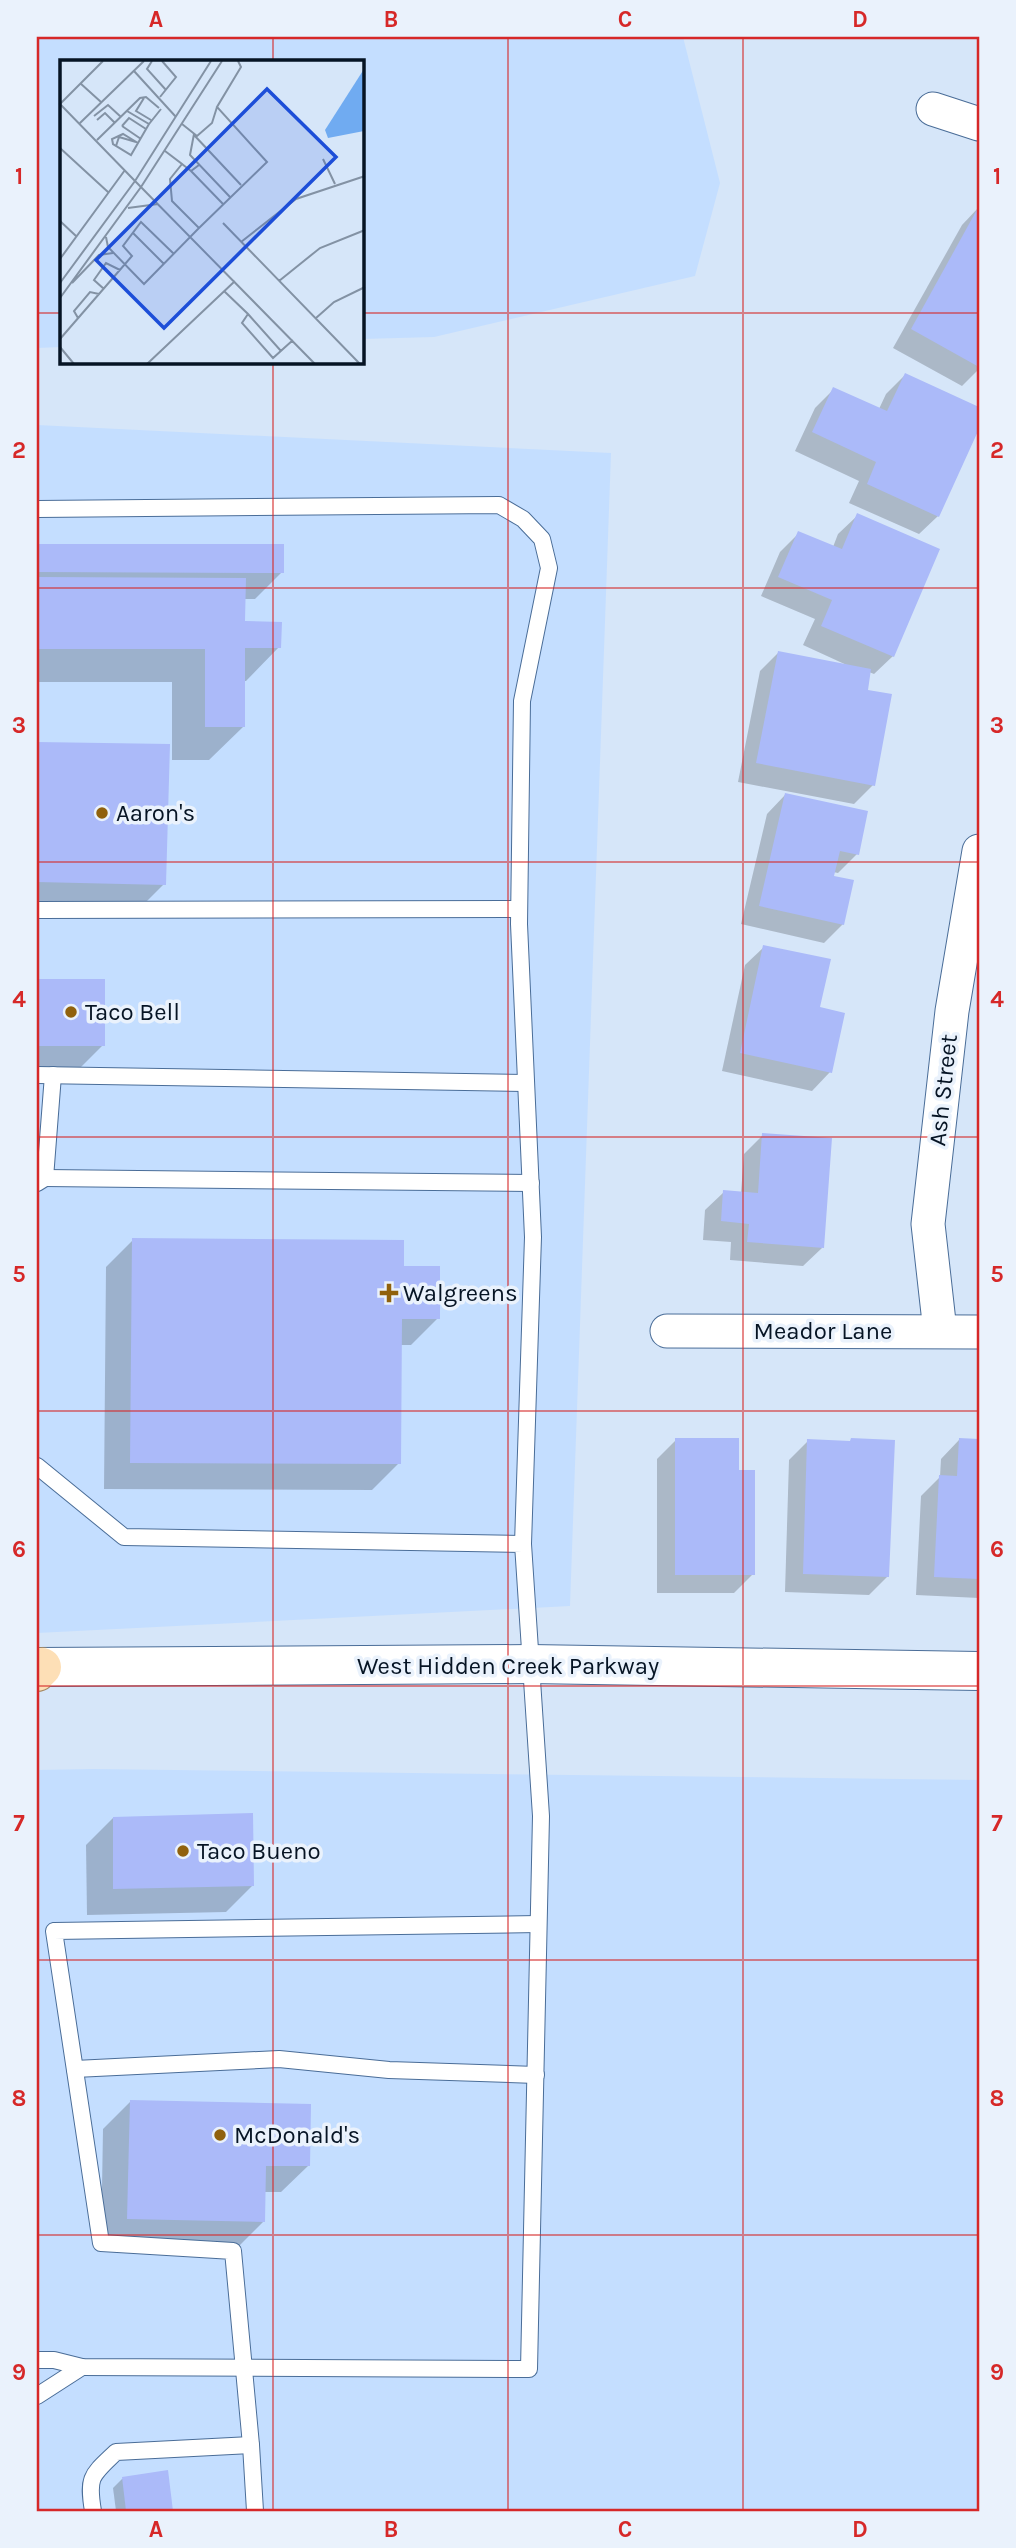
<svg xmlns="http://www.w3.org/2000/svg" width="1016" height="2548" viewBox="0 0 1016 2548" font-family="Karla,sans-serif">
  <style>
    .built { fill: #c4deff }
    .shadow { fill: #0003 }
    .building { fill: #abbaf9 }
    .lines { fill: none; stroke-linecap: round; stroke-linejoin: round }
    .service-casing { stroke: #4a6d98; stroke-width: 18 }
    .minor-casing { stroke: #4a6d98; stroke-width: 35 }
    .secondary-casing { stroke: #4a6d98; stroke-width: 40 }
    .primary-casing { stroke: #a68a64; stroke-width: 40 }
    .service { stroke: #fff; stroke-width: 16 }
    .minor { stroke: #fff; stroke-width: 33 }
    .secondary { stroke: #fff; stroke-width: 38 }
    .primary { stroke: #fddfb6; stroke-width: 38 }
    .grid { fill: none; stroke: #d62828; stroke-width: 2; stroke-opacity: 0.55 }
    .poi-dot { fill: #90610d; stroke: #eaf2fc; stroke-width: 2.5 }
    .labels { text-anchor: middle; stroke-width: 7; stroke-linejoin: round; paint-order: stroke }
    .poi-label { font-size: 24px; fill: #061424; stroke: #eaf2fc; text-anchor: start }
    .street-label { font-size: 24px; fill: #061424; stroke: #eaf2fc }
    .inset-road { fill: none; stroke: #8392a4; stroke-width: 2 }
    .view { fill: #1d4ed8; fill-opacity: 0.15; stroke: #1d4ed8; stroke-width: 3.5 }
    .inset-edge { fill: none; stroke: #061424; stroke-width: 3.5 }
    .neatline { fill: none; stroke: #d62828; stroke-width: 2.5 }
    .grid-label { font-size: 23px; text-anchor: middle; font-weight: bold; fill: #d62828 }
  </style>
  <rect width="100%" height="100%" fill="#d6e6f9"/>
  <g class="built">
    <path d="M37,37H683L720,183L695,276L434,337L362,339V61H61V347L37,348Z"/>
    <path d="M37,425L611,453L570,1606L37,1633Z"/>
    <path d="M93,1769L979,1780V2511H37V1770Z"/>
  </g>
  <g class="shadow">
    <path d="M979,207V369L962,386L893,348L962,225Z"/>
    <path d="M905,375L979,408V425L938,516L919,534L849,503L859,481L795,451L815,408L834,389L879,409L886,394Z"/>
    <path d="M857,516L893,656L874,674L869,672L866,691L873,785L854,804L738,782L760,671L778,653L851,667L803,645L815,619L761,596L780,552L799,533L833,547L838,534Z"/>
    <path d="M37,545L282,546V572L255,599H244L243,623L279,647L246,681H243V727L209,760H172V682H37Z"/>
    <path d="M37,743L168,746L164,884L131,917L37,915Z"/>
    <path d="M785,795L857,854L838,873L833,872L843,924L824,943L741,924L767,814Z"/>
    <path d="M764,947L818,1009L830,1072L812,1091L722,1071L745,965Z"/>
    <path d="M37,981H103V1045L76,1072H37Z"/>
    <path d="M763,1135L822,1248L803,1266L730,1260L731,1242L703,1240L705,1210L724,1192L741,1193L744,1154Z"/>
    <path d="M133,1240L402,1268L438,1318L411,1345H400L399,1463L372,1490L104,1489L106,1267Z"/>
    <path d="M676,1440L737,1472L753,1574L734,1593H657V1459Z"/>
    <path d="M959,1440L979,1441V1598L916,1595L921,1496L940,1477L941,1459Z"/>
    <path d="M808,1441L888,1576L869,1595L785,1592L789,1460Z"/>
    <path d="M113,1818L253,1885L226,1912L87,1915L86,1845Z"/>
    <path d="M130,2102L308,2166L281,2192H264L263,2222L236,2249L101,2246L103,2129Z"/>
    <path d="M166,2472L172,2511H116L113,2488L122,2479Z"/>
  </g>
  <g class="building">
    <path d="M979,206V367L911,329Z"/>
    <path d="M905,373L979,407V429L939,517L867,484L876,462L812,432L833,387L887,411Z"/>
    <path d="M857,513L940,549L894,657L821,626L832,600L778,577L798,531L842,549Z"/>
    <path d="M37,544H284V573L37,572Z"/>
    <path d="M37,577L246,578L245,621L282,622L281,648H245V727H205V649H37Z"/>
    <path d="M778,651L871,669L868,690L892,694L875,786L756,763Z"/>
    <path d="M37,742L170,744L166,885L37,882Z"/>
    <path d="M785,793L868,811L859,855L840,851L834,876L854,880L844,925L759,906Z"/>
    <path d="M763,945L831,959L820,1007L845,1013L832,1073L740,1053Z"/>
    <rect x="37" y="979" width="68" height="67"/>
    <path d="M762,1133L832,1138L824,1248L747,1242L749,1224L721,1221L723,1190L758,1193Z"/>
    <path d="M132,1238L404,1240V1266H440V1319H402L401,1464L130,1463Z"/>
    <path d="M675,1438H739V1470H755V1575H675Z"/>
    <path d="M851,1438L895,1440L889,1577L803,1574L807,1439L850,1441Z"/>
    <path d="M959,1438L979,1439V1579L934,1577L939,1475L957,1476Z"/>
    <path d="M253,1813L254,1886L113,1889V1817Z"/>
    <path d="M130,2100L311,2104L310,2166H266L265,2222L127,2219Z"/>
    <path d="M168,2470L173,2511H126L122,2477Z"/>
  </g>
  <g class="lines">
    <g class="service-casing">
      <g id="service">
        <path d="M37,509L499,505L523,519L542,539L549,568L522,701L519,924L533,1237L523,1544"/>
        <path d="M37,910L519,909"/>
        <path d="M37,1075L526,1083"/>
        <path d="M45,1178L531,1183"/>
        <path d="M37,1183L45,1178L53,1075"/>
        <path d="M37,1466L124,1537L523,1544L541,1816L529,2369L82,2367L54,2360H37"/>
        <path d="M75,2069L279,2059L389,2070L536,2075"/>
        <path d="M37,2396L82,2367"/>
        <path d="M93,2511C87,2476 92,2475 116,2452L251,2445"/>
        <path d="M255,2511L251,2445L233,2251L101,2243L54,1931L538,1924"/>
      </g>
    </g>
    <g class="minor-casing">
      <g id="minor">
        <path d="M933,109L979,124"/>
        <path d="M667,1331L979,1332"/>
        <path d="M940,1331L928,1224L952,1011L979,851"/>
      </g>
    </g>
    <g class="secondary-casing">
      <path id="secondary" d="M37,1667L530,1664L979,1671"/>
    </g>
    <g class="primary-casing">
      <path id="primary" d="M37,1672L42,1667"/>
    </g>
    <use href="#service" class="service"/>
    <use href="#minor" class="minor"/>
    <use href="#secondary" class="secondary"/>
    <use href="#primary" class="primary"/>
  </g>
  <path class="grid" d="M273,37V61M508,37V2511M743,37V2511M37,313H61M362,313H979M273,362V2511M37,588H979M37,862H979M37,1137H979M37,1411H979M37,1686H979M37,1960H979M37,2235H979"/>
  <g class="poi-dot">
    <circle cx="102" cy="813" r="7"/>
    <circle cx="71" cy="1012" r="7"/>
    <path d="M385.5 1282.5h7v7h7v7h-7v7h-7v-7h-7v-7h7z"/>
    <circle cx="183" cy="1851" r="7"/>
    <circle cx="220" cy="2135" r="7"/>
  </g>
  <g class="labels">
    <g class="poi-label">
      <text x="116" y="821">Aaron's</text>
      <text x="85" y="1020">Taco Bell</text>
      <text x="403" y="1301">Walgreens</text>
      <text x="197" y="1859">Taco Bueno</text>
      <text x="234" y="2143">McDonald's</text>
    </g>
    <g class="street-label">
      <text transform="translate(943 1090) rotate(-84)" y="8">Ash Street</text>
      <text x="823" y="1339">Meador Lane</text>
      <text x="508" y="1674">West Hidden Creek Parkway</text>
    </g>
  </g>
  <g transform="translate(60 60)">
    <rect width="304" height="304" fill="#d6e6f9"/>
    <path d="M304,9V71L268,78L265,70Z" fill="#70abf1"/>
    <path class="inset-road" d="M43,1L0,44L75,121M92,1L87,9L106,30M74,11L116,57M20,23L41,42M100,37L116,17L102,1M84,38L76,51L91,60M67,51L89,64L101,49M34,56L48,45L61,57M37,60L45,53L55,63M20,63L84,1M122,64L137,76L152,63L157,47M62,66L69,58L86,69M62,66L81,79M134,74L130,95L170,137M134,75L181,125M37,80L80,38L86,37L99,48M78,83L63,74L52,79L53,84L71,95L89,64M56,86L59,77L76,82M0,88L48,132M263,99L275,124M122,104L131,111L139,105M131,111L163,144M75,121L255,304M68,148L98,144M0,161L16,176M163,163L300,304M139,168L207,102L157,47L181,7L178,1M73,173L104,204M46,177L48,187L84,224L139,168L112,141L110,119L122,104L105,91M181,182L236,139L305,116M0,199L65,110M219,221L260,188L305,170M0,223L75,121L151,1M12,223L39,195L53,193M44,229L34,220L46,203L60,210M164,231L188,254L182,263L213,298L233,280M0,238L81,127L162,1M188,254L221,291M18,258L14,251L30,232L39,234M256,258L274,242L305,227M0,279L72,196L63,186L81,162L114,194M0,287L14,304M87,304L175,221"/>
    <path class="view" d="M207,29L276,97L104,268L36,200Z"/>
    <rect width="304" height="304" class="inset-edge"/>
  </g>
  <rect width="1016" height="2548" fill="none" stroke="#eaf2fc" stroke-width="77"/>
  <rect x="38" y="38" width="940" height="2472" class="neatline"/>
  <g class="grid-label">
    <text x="156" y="27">A</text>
    <text x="391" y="27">B</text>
    <text x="625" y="27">C</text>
    <text x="860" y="27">D</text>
    <text x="19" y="184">1</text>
    <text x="997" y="184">1</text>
    <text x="19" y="458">2</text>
    <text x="997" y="458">2</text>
    <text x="19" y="733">3</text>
    <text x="997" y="733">3</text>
    <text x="19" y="1007">4</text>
    <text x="997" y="1007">4</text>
    <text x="19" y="1282">5</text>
    <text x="997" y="1282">5</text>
    <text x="19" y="1557">6</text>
    <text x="997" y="1557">6</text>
    <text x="19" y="1831">7</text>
    <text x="997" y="1831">7</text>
    <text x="19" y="2106">8</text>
    <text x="997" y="2106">8</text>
    <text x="19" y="2380">9</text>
    <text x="997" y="2380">9</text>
    <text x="156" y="2537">A</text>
    <text x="391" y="2537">B</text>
    <text x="625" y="2537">C</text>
    <text x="860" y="2537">D</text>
  </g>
</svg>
